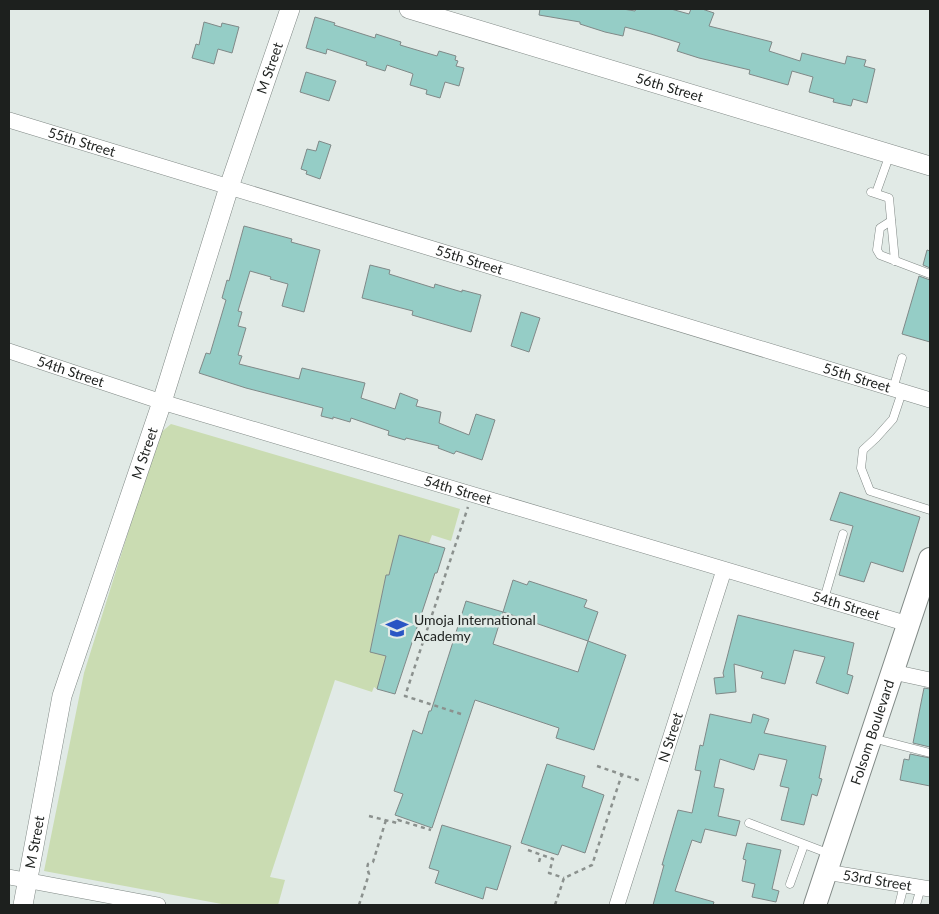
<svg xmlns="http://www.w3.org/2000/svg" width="939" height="914" viewBox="0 0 939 914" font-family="Lato,sans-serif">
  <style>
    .green { fill: #cadcb2 }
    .building { fill: #95cdc6; stroke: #808988; fill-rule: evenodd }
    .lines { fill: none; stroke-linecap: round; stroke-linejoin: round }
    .service-casing { stroke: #818986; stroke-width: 9 }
    .minor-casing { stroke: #818986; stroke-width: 16 }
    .tertiary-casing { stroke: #818986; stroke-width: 20 }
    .primary-casing { stroke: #818986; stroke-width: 24 }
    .path { stroke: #8b918e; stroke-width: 2.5; stroke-dasharray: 4 4; stroke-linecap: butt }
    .service { stroke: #fff; stroke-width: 8 }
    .minor { stroke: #fff; stroke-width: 15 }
    .tertiary { stroke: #fff; stroke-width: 19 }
    .primary { stroke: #fff; stroke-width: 22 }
    .labels { text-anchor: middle; stroke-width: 5; stroke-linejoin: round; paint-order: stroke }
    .street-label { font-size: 14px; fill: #1d201e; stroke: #e1eae6 }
    .poi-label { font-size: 14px; fill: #1d201e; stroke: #e1eae6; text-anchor: start }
  </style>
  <rect width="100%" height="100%" fill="#e1eae6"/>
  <path class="green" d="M171,424L460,509L451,541L432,535L429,543L399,535L389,575H386L370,651L386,656L384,664L394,668L377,689L374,687L372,692L335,680L270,877L285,880L278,905H227L44,871L84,673L159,434Z"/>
  <g class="building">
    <path d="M540,9H623L635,11L636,9H671L689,14L691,9H702L714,13L709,26L772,42L769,51L800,61L802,53L845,64L847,56L866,60L864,66L875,69L867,103L853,99L851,106L833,102L834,99L809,92L813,77L792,71L788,85L749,74L750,70L699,58L677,51L680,43L651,34L625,27L623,36L605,32L580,24V22L539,15Z"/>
    <path d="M315,17L335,23L334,25L375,38L376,34L401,42L400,45L437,56L439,51L456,56L455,60L458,61L456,66L464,68L459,86L445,82L440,98L426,94L427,90L410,85L413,74L411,73L387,65L385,71L366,65L367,62L327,49L326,54L306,48Z"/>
    <path d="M204,22L221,27L222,23L239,27L232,53L218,49L214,64L192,58L196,44L199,45Z"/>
    <path d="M306,72L336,81L329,101L300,92Z"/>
    <path d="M319,141L331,145L320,179L306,174L307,171L301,169L307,149L316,151Z"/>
    <path d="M244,226L292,239L291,242L320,250L304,312L282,306L288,284L270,279L271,277L250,271L238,311L242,312L238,326L246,328L238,355L242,356L239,364L299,379L302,368L365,383L361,398L395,409L400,393L418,400L416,406L441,412L439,423L469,435L476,414L495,420L482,460L456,451L454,454L438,448L439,446L406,438L405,440L388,435L389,431L351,418L350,422L333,417V419L321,416L323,408L246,388L199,373L206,353L210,354L226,300L222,298L227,280L229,281Z"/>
    <path d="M927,250L930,251V268L923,265Z"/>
    <path d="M370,265L390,270L389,274L434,288L435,284L462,292V290L481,295L471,332L412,315L413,311L362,298Z"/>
    <path d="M919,276L930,280V342L902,334Z"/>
    <path d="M521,312L540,318L529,352L511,346Z"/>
    <path d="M840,492L920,517L903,572L871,562L864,582L839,575L853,526L830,520Z"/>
    <path d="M399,535L445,548L437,573H435L395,694L377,689L386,656L370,652L386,575H389Z"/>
    <path d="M513,580L527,585L529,581L587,600L584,607L598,612L588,641L626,655L594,750L556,738L559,728L475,700L432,828L395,815L403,794L394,791L413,730L422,734L429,711H431L466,601L503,612ZM503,612L588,641L578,672L493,644Z"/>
    <path d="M738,615L854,643L847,674L853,676L848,694L816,683L825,657L794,650L785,684L761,678L763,672L734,664L736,692L716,694L714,678L724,677L723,673Z"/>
    <path d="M924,688L930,689V747L913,743Z"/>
    <path d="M710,714L751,723L753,714L769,719L764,733L826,746L819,778L822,779L817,796L812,794L804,825L781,820L789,788L780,786L787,760L759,754L754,770L720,759L714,787L724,789L718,816L740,821L736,836L705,829L701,843L692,840L675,891L714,902L713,905H653L664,865H662L678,810L692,813L701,771L695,770L700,745L703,746Z"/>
    <path d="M910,754L930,758V786L900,780L904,759L909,760Z"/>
    <path d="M547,764L585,776L582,787L604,795L585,853L562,845L558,855L521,843Z"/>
    <path d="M442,825L511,846L497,890L486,887L483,899L435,883L439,871L429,868Z"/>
    <path d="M747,843L781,850L772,889L779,891L776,902L752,897L755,884L742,881L746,860L743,859Z"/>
  </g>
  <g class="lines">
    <g class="service-casing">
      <g id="service">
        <path d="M871,192L889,198L895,261"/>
        <path d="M876,193L890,154"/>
        <path d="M891,221L880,228L877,250L880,255L930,274"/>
        <path d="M893,389L902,358"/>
        <path d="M902,392L893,419L876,438L863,450L861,468L870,491L930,510"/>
        <path d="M824,599L843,534"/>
        <path d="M872,738L930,753"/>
        <path d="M749,823L830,854"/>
        <path d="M790,884L804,845"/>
        <path d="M899,905L904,885"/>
        <path d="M916,905L921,887"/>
      </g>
    </g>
    <g class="minor-casing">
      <g id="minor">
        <path id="s1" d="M9,120L930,400"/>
        <path id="s2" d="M9,351L162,402L908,624"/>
        <path d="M893,672L930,680"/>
        <path id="s3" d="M826,872L930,889"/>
        <path d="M9,877L158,905"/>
        <path id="s4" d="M617,905L724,570"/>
      </g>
    </g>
    <g class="tertiary-casing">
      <g id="tertiary">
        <path id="s5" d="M409,9L930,166"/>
        <path id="s6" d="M23,905L62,696L162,402L229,187L290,9"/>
      </g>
    </g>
    <g class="primary-casing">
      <g id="primary">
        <path id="s7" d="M815,905L930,559"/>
      </g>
    </g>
    <g class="path">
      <path d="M461,714L405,696L468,507"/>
      <path d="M597,766L641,781"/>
      <path d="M369,816L397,823L398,820L431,830"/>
      <path d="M528,850L553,859L549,873L564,878"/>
      <path d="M539,862L541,855"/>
      <path d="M359,905L369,874L367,868L368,864L373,862L386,820"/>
      <path d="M555,905L564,878L592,865L622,774"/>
    </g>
    <use href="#service" class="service"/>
    <use href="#minor" class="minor"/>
    <use href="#tertiary" class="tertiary"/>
    <use href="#primary" class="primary"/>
  </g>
  <defs>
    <g id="school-bare" transform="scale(1.725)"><path d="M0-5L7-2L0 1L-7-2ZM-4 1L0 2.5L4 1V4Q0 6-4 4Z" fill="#2a55c4" stroke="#e1eae6" stroke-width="2.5" paint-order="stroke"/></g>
  </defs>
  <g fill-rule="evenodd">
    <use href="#school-bare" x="397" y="628"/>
  </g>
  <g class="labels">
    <g class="street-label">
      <text dy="5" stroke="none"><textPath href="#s6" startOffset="874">M Street</textPath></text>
      <text dy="5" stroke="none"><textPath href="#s5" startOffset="272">56th Street</textPath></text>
      <text dy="5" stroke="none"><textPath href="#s1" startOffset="76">55th Street</textPath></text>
      <text dy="5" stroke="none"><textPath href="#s1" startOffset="481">55th Street</textPath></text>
      <text dy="5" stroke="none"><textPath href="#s2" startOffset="65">54th Street</textPath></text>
      <text dy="5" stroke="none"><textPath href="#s1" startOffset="886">55th Street</textPath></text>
      <text dy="5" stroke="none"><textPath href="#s6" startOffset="469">M Street</textPath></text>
      <text dy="5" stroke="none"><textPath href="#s2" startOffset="470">54th Street</textPath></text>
      <text dy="5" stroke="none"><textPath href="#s2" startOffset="875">54th Street</textPath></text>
      <text dy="5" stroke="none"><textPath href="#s7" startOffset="182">Folsom Boulevard</textPath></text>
      <text dy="5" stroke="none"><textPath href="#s4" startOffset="176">N Street</textPath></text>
      <text dy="5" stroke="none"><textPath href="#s6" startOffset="64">M Street</textPath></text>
      <text dy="5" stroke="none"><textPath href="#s3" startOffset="52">53rd Street</textPath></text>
    </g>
    <g class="poi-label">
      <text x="414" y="625">Umoja International<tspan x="414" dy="16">Academy</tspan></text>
    </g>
  </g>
  <rect width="939" height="914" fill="none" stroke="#1d201e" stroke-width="20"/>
</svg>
